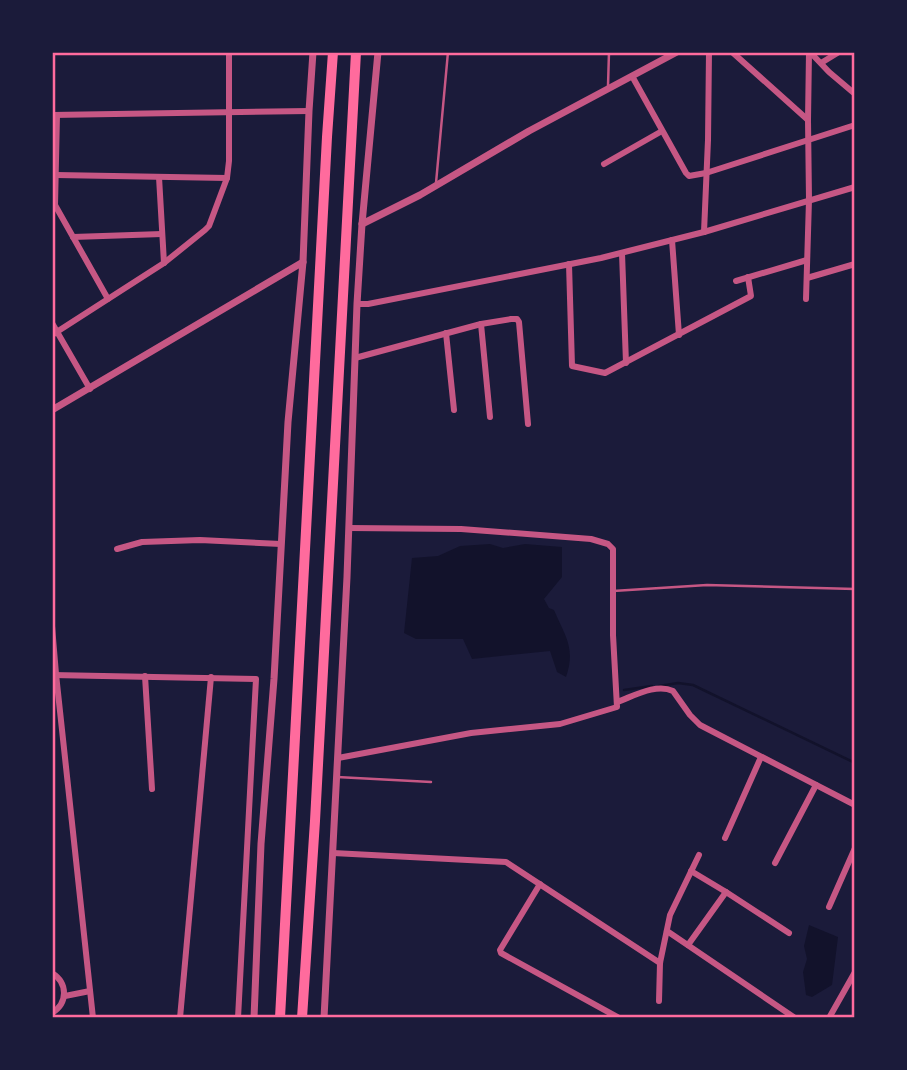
<svg xmlns="http://www.w3.org/2000/svg" width="907" height="1070" viewBox="0 0 907 1070" font-family="Montserrat,sans-serif">
  <style>
    .water { fill: #12122b }
    .lines { fill: none; stroke-linecap: round; stroke-linejoin: round }
    .stream { stroke: #12122b; stroke-width: 2.5 }
    .service { stroke: #c65784; stroke-width: 2.5 }
    .minor { stroke: #c65784; stroke-width: 6 }
    .tertiary { stroke: #c65784; stroke-width: 7 }
    .trunk { stroke: #ff6b9d; stroke-width: 10 }
    .neatline { fill: none; stroke: #ff6b9d; stroke-width: 2.5 }
  </style>
  <rect width="100%" height="100%" fill="#1b1b3a"/>
  <g class="water">
    <path d="M490,544L503,548L525,544L562,547V577L544,599L549,608L554,610C565,636 576,648 566,677L557,672L550,651L472,659L463,639H416L404,633L412,558L438,556L460,546Z"/>
    <path d="M809,925L838,937L832,985L812,997L806,995L803,972L807,959L804,946Z"/>
  </g>
  <g class="lines">
    <g class="stream">
      <path d="M659,686L678,683L693,685L855,763"/>
      <path d="M624,690L652,686"/>
    </g>
    <g class="service">
      <path d="M608,86L609,52"/>
      <path d="M436,183L448,52"/>
      <path d="M613,591L707,585L855,589"/>
      <path d="M337,777L431,782"/>
    </g>
    <g class="minor">
      <path d="M732,52L808,120L809,200L806,299"/>
      <path d="M810,52L829,72L855,94"/>
      <path d="M821,63L839,52"/>
      <path d="M632,76L686,173L689,176L706,173L855,125"/>
      <path d="M52,115L309,111"/>
      <path d="M57,115L55,205L108,299"/>
      <path d="M808,120L809,52"/>
      <path d="M604,164L662,131"/>
      <path d="M56,175L227,178"/>
      <path d="M159,177L164,263"/>
      <path d="M704,232L708,140L709,52"/>
      <path d="M73,237L162,234"/>
      <path d="M672,240L679,335"/>
      <path d="M622,253L626,363"/>
      <path d="M569,264L572,366L605,373L751,296L748,277"/>
      <path d="M807,278L855,264"/>
      <path d="M736,281L807,260"/>
      <path d="M357,304H368L601,258L704,232L855,187"/>
      <path d="M52,323L90,389"/>
      <path d="M481,324L490,417"/>
      <path d="M446,333L454,410"/>
      <path d="M52,335L164,263L205,230L209,226L227,178L229,161V52"/>
      <path d="M355,358L481,324L511,319H517L519,322L528,424"/>
      <path d="M117,549L142,542L200,540L281,544"/>
      <path d="M52,626L56,674L93,1018"/>
      <path d="M52,675L256,679L238,1018"/>
      <path d="M145,676L152,789"/>
      <path d="M617,702C634,696 656,683 673,691L690,715L700,725L855,805"/>
      <path d="M338,758L471,733L560,724L617,707L613,635V549L608,544L591,539L461,529L349,528"/>
      <path d="M725,838L761,757"/>
      <path d="M333,853L506,862L660,963"/>
      <path d="M775,863L816,785"/>
      <path d="M691,871L726,892L789,933"/>
      <path d="M540,884L500,950L501,953L619,1018"/>
      <path d="M829,907L855,848"/>
      <path d="M667,931L795,1018"/>
      <path d="M688,945L726,892"/>
      <path d="M52,973C68,983 68,1003 52,1013"/>
      <path d="M65,996L90,991"/>
      <path d="M659,1001L660,963L670,915L699,855"/>
      <path d="M180,1018L211,677"/>
      <path d="M829,1018L855,972"/>
    </g>
    <g class="tertiary">
      <path d="M362,224L420,195L529,131L677,52"/>
      <path d="M52,410L303,262"/>
      <path d="M254,1018L261,844L274,679L288,422L303,262L309,111L313,52"/>
      <path d="M324,1018L347,577L357,304L362,224L378,52"/>
    </g>
    <g class="trunk">
      <path d="M280,1018L327,137L333,52"/>
      <path d="M302,1018L315,821L356,52"/>
    </g>
  </g>
  <rect width="907" height="1070" fill="none" stroke="#1b1b3a" stroke-width="108"/>
  <rect x="54" y="54" width="799" height="962" class="neatline"/>
</svg>
